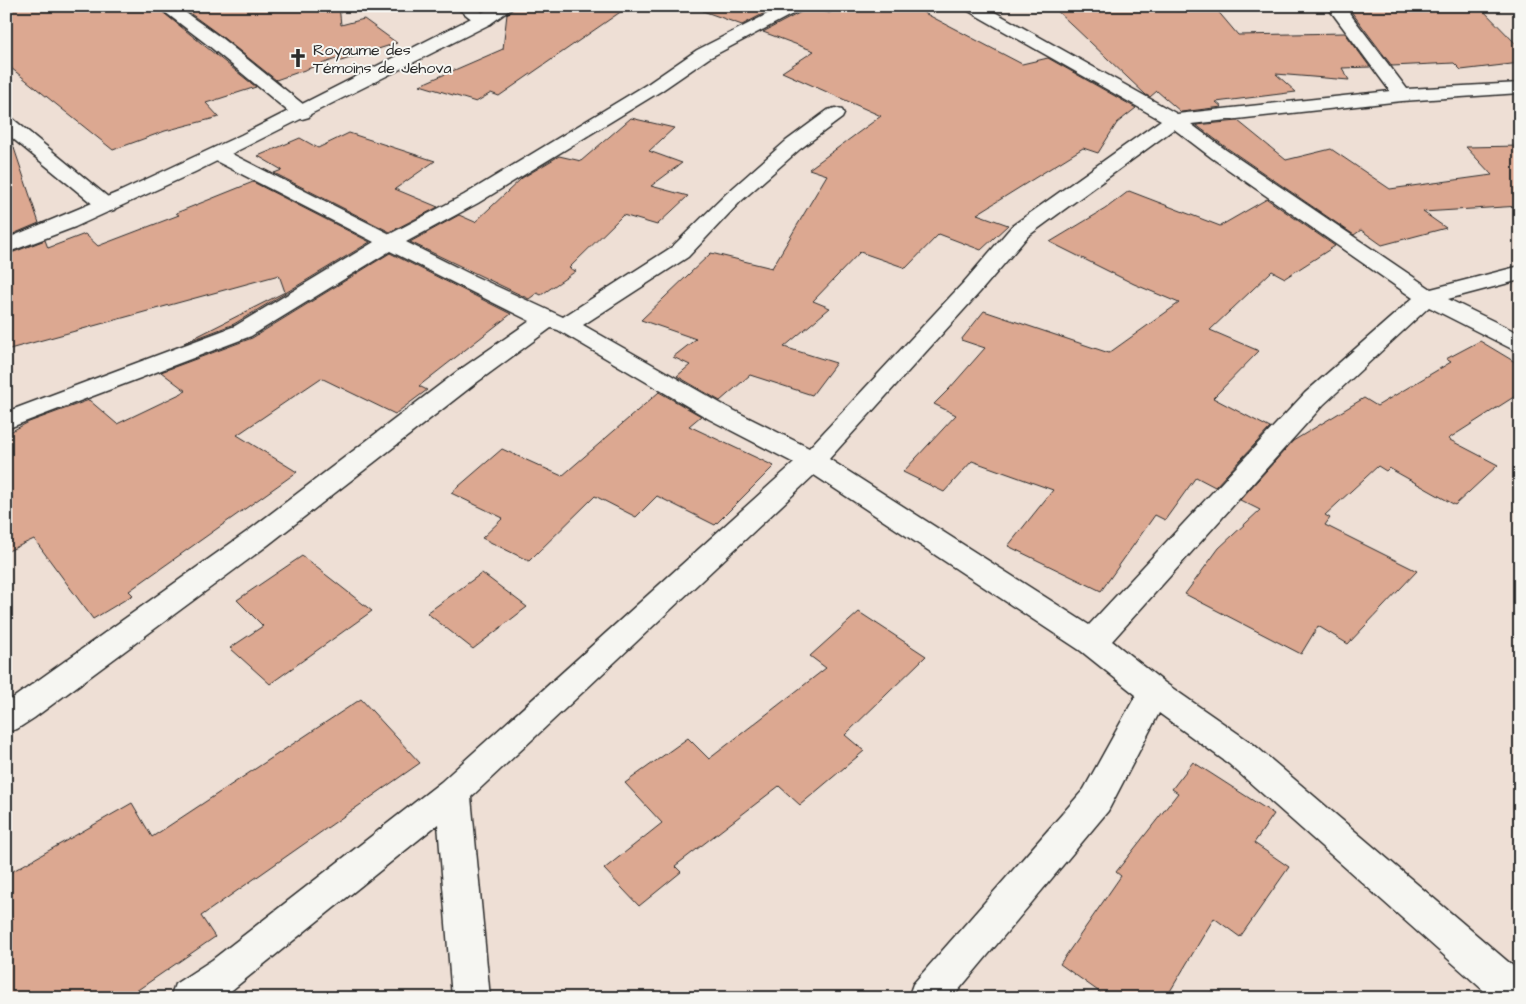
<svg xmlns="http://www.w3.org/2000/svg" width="1526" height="1004" viewBox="0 0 1526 1004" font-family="'Architects Daughter',sans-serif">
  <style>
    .building { fill: #dca891; stroke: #2b2b2b }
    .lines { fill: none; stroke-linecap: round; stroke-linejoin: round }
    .street-casing { stroke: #2b2b2b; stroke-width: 3 }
    .secondary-casing { stroke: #2b2b2b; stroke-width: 3 }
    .street { fill: #f6f6f2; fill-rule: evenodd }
    .secondary { fill: #f6f6f2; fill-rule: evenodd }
    .labels { text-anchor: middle; stroke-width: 4; stroke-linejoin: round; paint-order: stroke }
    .far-poi-label { font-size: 16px; fill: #2b2b2b; stroke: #f6f6f2; text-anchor: start }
  </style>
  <rect width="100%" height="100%" fill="#eedfd5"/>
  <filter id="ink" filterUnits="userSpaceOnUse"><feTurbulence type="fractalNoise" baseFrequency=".02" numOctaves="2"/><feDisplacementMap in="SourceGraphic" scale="10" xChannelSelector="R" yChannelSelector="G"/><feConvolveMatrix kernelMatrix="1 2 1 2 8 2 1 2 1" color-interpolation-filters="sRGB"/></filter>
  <g filter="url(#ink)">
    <g class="building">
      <path d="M21,6H155L256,87L206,103L219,117L165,131L113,150L6,64V11Z"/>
      <path d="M180,6H339L341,25L364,19L397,43L341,61L336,59L276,80L221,36Z"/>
      <path d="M517,6H629L499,96L491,93L476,102L420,85L503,49L507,14Z"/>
      <path d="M704,6H778L742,25L703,11Z"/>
      <path d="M806,6L829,13L846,6H911L1022,64L1048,58L1136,108L1117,123L1098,153L1083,148L977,214L1008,225L981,250L939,234L906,268L860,252L813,301L830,308L784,347L836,363L812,395L750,375L720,401L677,376L690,365L673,357L696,339L641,320L711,253L772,268L827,175L809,169L881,116L782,72L814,51L763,32L803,11Z"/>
      <path d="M1052,6H1176V11L1216,9L1238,35L1345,33L1370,67L1342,68L1349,80L1276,74L1296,92L1216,102L1222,107L1181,112L1157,91L1150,97L1146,95Z"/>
      <path d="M1347,6H1479L1520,48V63L1461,70L1454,63L1392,66Z"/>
      <path d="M631,118L674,128L649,151L682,163L651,186L688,196L657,225L623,215L569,268L576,271L541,295L537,293L529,299L410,242L459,215L475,222L522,178L559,156L581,161Z"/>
      <path d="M1238,121L1286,160L1331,149L1390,189L1492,175L1466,147L1520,146V206L1423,212L1446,228L1382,245L1361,230L1354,235L1227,148L1196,125Z"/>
      <path d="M349,133L435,161L395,189L438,207L390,232L274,173L282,170L258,156L300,138L318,148Z"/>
      <path d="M12,142L39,223L6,237V143Z"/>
      <path d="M253,182L370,242L234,324L184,343L285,292L279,275L6,350V255L45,240L48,248L85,234L98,246L179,215L176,213Z"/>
      <path d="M1129,191L1220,226L1267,199L1335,246L1285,278L1272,271L1210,330L1259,351L1213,398L1270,428L1215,487L1196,477L1165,520L1155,515L1101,591L1008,546L1053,490L972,461L944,492L903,472L956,415L934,404L949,389L985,348L961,340L984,311L1109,353L1179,303L1134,284L1050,242L1105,209Z"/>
      <path d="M390,253L511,314L419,386L427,390L395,414L321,378L237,435L297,472L129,591L133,595L93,619L34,539L6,552V434L29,422L89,400L117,424L186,391L161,372L252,338Z"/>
      <path d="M1480,341L1520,365V393L1448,439L1498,465L1455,505L1389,468L1386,471L1378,466L1325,515L1330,518L1325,525L1417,571L1348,644L1318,626L1301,654L1185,594L1219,548L1260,510L1240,500L1293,441L1364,398L1377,406L1451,362L1446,359Z"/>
      <path d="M659,392L701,416L689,426L774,466L715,525L657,496L636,517L595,496L529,561L482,538L503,518L451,493L502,449L562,476Z"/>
      <path d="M302,556L372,611L270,684L230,648L263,626L237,600Z"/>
      <path d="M482,573L527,607L473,649L427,613Z"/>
      <path d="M859,612L926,656L845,735L864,751L800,805L779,786L675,866L681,872L639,906L604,869L662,823L625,783L688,738L709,759L826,668L810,656Z"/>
      <path d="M361,699L420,763L201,916L215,937L126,998H6V875L132,803L152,837Z"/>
      <path d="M1193,762L1274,814L1254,843L1289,867L1240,937L1214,918L1166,998H1108L1060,964L1121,876L1116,872L1178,793L1172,789Z"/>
    </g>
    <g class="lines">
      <g class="street-casing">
        <g id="street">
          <path d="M157,6H176L220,37L309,109L311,113L309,117L302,119L295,117L208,45Z"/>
          <path d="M455,6H474L492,20L490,24H478Z"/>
          <path d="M783,6H804L802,9L709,58L661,91L478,203L406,242L472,275L563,317L672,247L726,194L786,141L828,110L835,108L842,110L844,114L842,118L800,149L740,202L688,257L583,325L727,407L809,448L964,282L1012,226L1161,120L965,9L963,6H984L1177,114L1390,91L1327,6H1344L1407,89L1520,83V93L1402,101L1191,124L1226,150L1431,289L1520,266V280L1448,299L1520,334V351L1512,349L1429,307L1323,405L1112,641L1165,683L1253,744L1520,972V998H1492L1229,764L1159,713L1108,811L952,998H908L913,984L1084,789L1136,695L1081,651L814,475L471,797L490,998H452L438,824L222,998H170L175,984L212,960L441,782L794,463L709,419L558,330L551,328L476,383L268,545L34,718L17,729L6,732V703L248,531L458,371L530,321L390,251L251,336L6,429V412L235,326L374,242L212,159L209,155L212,151L219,149L226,151L390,234L464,195L649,83L697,50ZM1174,129L1212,158L1413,298L1305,393L1089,625L829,459L980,292L1028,236Z"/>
          <path d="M6,117L13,119L114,202L117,206L114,210L107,212L100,210L6,133Z"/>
        </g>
      </g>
      <g class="secondary-casing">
        <path id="secondary" d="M495,6H515L490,24L195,172L75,227L6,253V239L121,191L241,135Z"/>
      </g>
      <use href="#street" class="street"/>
      <use href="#secondary" class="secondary"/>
    </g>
  </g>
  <defs>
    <g id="church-bare" transform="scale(1.5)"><path d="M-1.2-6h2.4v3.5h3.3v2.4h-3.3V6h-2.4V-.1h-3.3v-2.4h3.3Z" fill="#2b2b2b" stroke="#f6f6f2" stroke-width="2.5" paint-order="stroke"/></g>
  </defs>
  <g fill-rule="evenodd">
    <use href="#church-bare" x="298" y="58"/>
  </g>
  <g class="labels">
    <g class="far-poi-label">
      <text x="313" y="55">Royaume des<tspan x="313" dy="18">Témoins de Jehova</tspan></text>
    </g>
  </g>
  <rect width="1526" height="1004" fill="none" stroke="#f6f6f2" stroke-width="25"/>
  <rect x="12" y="12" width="1501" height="979" fill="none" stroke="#2b2b2b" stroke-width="2" filter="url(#ink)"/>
</svg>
